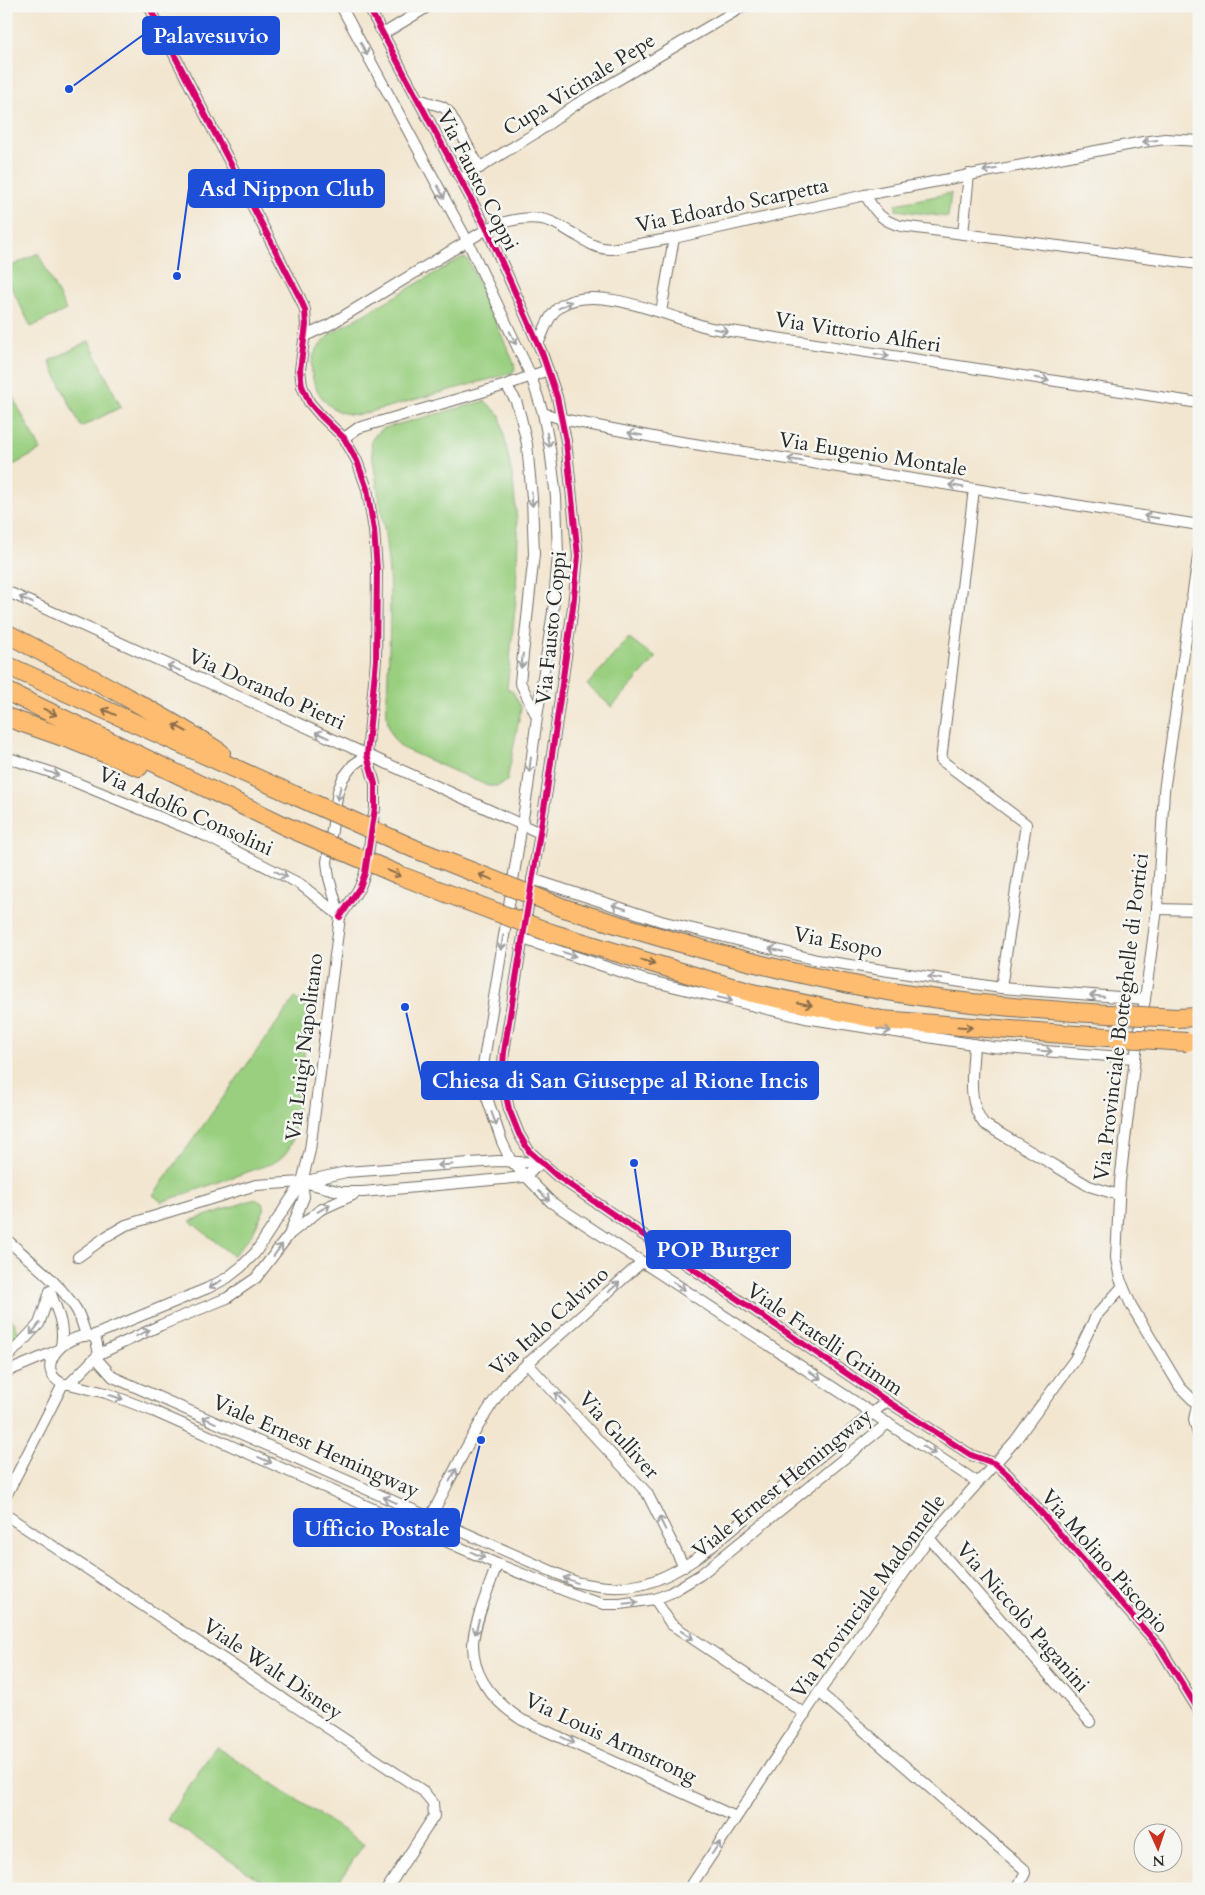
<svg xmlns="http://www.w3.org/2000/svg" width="1205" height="1895" viewBox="0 0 1205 1895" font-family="Cardo,serif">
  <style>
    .green { fill: #9acf80; stroke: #627d56 }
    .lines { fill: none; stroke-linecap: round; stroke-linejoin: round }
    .minor-casing { stroke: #716c65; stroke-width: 12 }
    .trunk-casing { stroke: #716c65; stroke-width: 20 }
    .minor { stroke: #fff; stroke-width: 10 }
    .trunk { stroke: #fdbc6f; stroke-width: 18 }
    .trunk-bridge-casing { stroke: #716c65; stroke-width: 20; stroke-linecap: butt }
    .trunk-bridge { stroke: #fdbc6f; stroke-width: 18 }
    .cycleway-casing { stroke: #f6f6f2; stroke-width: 9 }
    .cycleway { stroke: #d6006c; stroke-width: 6 }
    .oneway { stroke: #a0a0a0 }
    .oneway2 { stroke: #8a6c4a }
    .labels { text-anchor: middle; stroke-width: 5; stroke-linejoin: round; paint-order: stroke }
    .street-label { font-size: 21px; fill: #2b2b2b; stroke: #f6f6f2 }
    .leader { fill: none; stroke: #1d4ed8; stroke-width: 2 }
    .callout-dot { fill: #1d4ed8; stroke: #f6f6f2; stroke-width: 2 }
    .callout { fill: #1d4ed8; stroke: #1d4ed8; stroke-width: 2 }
    .callout-label { font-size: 22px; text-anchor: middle; font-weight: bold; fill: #fff }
  </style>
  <rect width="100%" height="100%" fill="#f6f6f2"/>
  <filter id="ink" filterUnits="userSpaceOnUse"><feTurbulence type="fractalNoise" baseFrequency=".02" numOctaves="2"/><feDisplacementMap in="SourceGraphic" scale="10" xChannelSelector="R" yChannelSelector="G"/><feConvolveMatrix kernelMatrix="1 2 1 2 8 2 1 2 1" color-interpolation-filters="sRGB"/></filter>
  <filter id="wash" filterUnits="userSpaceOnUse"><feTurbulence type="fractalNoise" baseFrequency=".0096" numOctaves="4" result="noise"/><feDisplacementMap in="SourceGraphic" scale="20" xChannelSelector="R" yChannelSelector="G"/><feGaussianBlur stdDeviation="1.12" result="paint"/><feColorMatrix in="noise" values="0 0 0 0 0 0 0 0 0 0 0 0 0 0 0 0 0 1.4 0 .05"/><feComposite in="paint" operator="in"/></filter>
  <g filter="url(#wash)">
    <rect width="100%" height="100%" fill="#f2e6d0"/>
    <g class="green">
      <path d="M951,193L948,217L896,210V204Z"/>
      <path d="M38,253L66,310L31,327L6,276V269Z"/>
      <path d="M461,258H466L469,262L514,363L515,369L512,373L359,415C351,414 343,414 336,410C316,399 304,370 317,349C321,344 326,339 330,334Z"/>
      <path d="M89,341L121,407L81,427L49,361Z"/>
      <path d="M6,388H8L41,450L6,469Z"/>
      <path d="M485,401L500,415L513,480L518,533L516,598L507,689L513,692L521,708L507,781L498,786H488L404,749C387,738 386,717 387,698C389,647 393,594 386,543C382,509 374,475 371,441L376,434L384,428Z"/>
      <path d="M629,638L656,658L612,707L587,685Z"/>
      <path d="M295,998L310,1008L294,1135C290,1149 286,1156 273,1163L162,1202L153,1195Z"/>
      <path d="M255,1199L262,1203L264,1210L252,1234L233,1256L190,1221Z"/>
      <path d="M6,1315L14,1322L22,1341L6,1351Z"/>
      <path d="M216,1746L364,1844L334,1889H273L167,1819Z"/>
    </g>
  </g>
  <g filter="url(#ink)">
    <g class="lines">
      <g class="minor-casing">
        <g id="minor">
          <path d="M149,6L300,298L305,310L306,325L300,370L302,386L309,402L321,416L344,438L357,461L367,489L374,530L377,570L376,660L367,755L375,784V808L365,873L360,887L340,917"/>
          <path d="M341,6L468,242L531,376L543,413L550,449L556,497L558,555L553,612L537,717L528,787L483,1066L484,1089L502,1142L511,1161L551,1202L977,1482"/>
          <path d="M368,6L487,229L542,353L557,397L566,441L578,556L573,607L547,790L504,1052L502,1079L509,1109L519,1134L529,1151L557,1176L887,1401L971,1455L996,1464L1009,1476L1159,1646L1199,1711"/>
          <path d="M383,34L429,6"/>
          <path d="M418,99L443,107L449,112L480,168"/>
          <path d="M461,179L539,131L575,105L744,6"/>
          <path d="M865,195C876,212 881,221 901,226L1199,264"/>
          <path d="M963,234L969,174"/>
          <path d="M661,312L674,238"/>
          <path d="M305,336L329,325L487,229C505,220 533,214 552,222C561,226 570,232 579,237C590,244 598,249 611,249L674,238L865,195L1143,142L1165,139L1199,141"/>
          <path d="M538,344C544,331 549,313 562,305C598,283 673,319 711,328L1199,403"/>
          <path d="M506,385L516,401L521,418L527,444L532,498L534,554L520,682L537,717"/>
          <path d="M543,413L562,419L663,439L1199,525"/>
          <path d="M344,438L358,428L506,385L548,370"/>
          <path d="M974,489L941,760L1026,824L1001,988"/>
          <path d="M1199,550L1164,791L1157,909L1145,999L1135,1058L1120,1181L1116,1258L1120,1279L1131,1305L1180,1387L1199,1406"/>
          <path d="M6,591L540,833"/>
          <path d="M6,757L53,773L208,837L300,884L340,916"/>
          <path d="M532,879L661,921L817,960L1001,988L1145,999"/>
          <path d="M1157,909L1199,910"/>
          <path d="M523,939L642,979L805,1018L992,1047L1135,1058"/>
          <path d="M974,1044C973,1071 966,1101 984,1124L1089,1186L1119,1195"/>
          <path d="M303,1182L342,1192H363L524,1177L541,1163"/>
          <path d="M291,1233L320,1210L353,1195"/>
          <path d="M6,1239C29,1260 60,1283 76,1309C81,1317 83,1327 86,1335"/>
          <path d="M78,1257L107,1236L126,1225L256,1185L302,1182L346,1172L498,1161L541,1163"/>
          <path d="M50,1291C57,1311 65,1325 61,1346"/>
          <path d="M99,1354L161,1325L227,1298L256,1278L289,1235L304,1197L302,1182"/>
          <path d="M96,1358L113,1377L576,1582C627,1594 654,1586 697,1558L887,1401"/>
          <path d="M6,1359L39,1324L50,1292"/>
          <path d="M527,1363L647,1493L684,1567"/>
          <path d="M6,1372L56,1351"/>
          <path d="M63,1384C31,1368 66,1332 92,1336L208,1288L227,1278L241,1267L255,1253L302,1182L310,1150L340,917L329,878L327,862L338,791L343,778L353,765L367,755"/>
          <path d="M64,1384H69L99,1354L96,1340L92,1336"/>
          <path d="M69,1384L106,1393L153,1411L497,1564L586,1599L604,1604H620L655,1599L670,1593L700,1575L888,1423"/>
          <path d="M1197,1405L1194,1420L1199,1438"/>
          <path d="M6,1496L63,1384"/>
          <path d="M6,1515L423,1791L433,1803L434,1816L387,1889"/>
          <path d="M430,1518C455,1471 477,1420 510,1379L642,1262"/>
          <path d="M929,1538L1090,1722"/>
          <path d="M497,1564C490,1585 473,1625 473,1645C473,1679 496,1703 522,1720L736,1817"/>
          <path d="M655,1599L671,1624L805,1714"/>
          <path d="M819,1692L1024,1869L1025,1873L1017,1889"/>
          <path d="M689,1889L819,1692L929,1538L1015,1441L1075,1359L1096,1316L1123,1286"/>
        </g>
      </g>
      <g class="trunk-casing">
        <g id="trunk">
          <path d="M6,633C77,671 154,709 221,753"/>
          <path d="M6,665L294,795"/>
          <path d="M6,691L285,826"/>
          <path d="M6,717L69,739L139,767"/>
          <path d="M564,908C697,950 833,988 972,1003C1006,1007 1040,1009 1074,1012"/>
          <path d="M551,933L752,993L882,1020L1076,1035"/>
          <path d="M1176,1018L1199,1017"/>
        </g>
      </g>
      <use href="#minor" class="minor"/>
      <use href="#trunk" class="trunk"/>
      <g class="trunk-bridge-casing">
        <g id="trunk-bridge">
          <path d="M294,795L415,849L564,908"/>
          <path d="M285,826L399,875L551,933"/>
          <path d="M1074,1012L1176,1018"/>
          <path d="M1076,1035L1187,1042"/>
        </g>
      </g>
      <use href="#trunk-bridge" class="trunk-bridge"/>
      <g class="cycleway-casing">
        <g id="cycleway">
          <path d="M149,6L300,298L305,310L306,325L300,370L302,386L309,402L321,416L344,438L357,461L367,489L374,530L377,570L376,660L367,755L375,784V808L365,873L360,887L340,917"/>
          <path d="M368,6L487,229L542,353L557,397L566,441L578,556L573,607L547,790L504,1052L502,1079L509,1109L519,1134L529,1151L557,1176L887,1401L971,1455L996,1464L1009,1476L1159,1646L1199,1711"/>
        </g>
      </g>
      <use href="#cycleway" class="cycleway"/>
    </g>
    <defs><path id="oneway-shaft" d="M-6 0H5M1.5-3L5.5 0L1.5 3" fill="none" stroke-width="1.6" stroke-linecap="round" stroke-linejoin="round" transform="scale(1.25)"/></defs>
    <g class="oneway">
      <use href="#oneway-shaft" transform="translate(364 49) rotate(62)"/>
      <use href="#oneway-shaft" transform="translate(1150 141) rotate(173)"/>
      <use href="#oneway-shaft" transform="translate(990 170) rotate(170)"/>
      <use href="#oneway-shaft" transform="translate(441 192) rotate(62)"/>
      <use href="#oneway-shaft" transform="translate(565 305) rotate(-28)"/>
      <use href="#oneway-shaft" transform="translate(721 330) rotate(9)"/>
      <use href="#oneway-shaft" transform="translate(513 338) rotate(65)"/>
      <use href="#oneway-shaft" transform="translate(882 355) rotate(9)"/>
      <use href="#oneway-shaft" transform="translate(1042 379) rotate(9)"/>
      <use href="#oneway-shaft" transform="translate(635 434) rotate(-169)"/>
      <use href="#oneway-shaft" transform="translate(548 440) rotate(80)"/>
      <use href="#oneway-shaft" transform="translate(795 460) rotate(-171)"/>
      <use href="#oneway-shaft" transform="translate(956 486) rotate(-171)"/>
      <use href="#oneway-shaft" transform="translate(532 499) rotate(87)"/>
      <use href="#oneway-shaft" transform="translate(1151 517) rotate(-171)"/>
      <use href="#oneway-shaft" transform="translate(26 600) rotate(-155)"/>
      <use href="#oneway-shaft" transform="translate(522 661) rotate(97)"/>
      <use href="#oneway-shaft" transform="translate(174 668) rotate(-156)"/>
      <use href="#oneway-shaft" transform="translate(322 735) rotate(-156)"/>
      <use href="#oneway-shaft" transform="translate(530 765) rotate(97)"/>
      <use href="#oneway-shaft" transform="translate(52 773) rotate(20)"/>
      <use href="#oneway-shaft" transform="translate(339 793) rotate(104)"/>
      <use href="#oneway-shaft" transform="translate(281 874) rotate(27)"/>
      <use href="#oneway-shaft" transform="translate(619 907) rotate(-162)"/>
      <use href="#oneway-shaft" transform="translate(502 943) rotate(99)"/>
      <use href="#oneway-shaft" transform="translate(776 950) rotate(-166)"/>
      <use href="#oneway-shaft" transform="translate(569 954) rotate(18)"/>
      <use href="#oneway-shaft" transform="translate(935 978) rotate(-171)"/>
      <use href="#oneway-shaft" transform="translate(1097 996) rotate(-175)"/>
      <use href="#oneway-shaft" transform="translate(725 999) rotate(13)"/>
      <use href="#oneway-shaft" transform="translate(884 1030) rotate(9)"/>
      <use href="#oneway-shaft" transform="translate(1045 1051) rotate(4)"/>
      <use href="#oneway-shaft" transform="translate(494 1119) rotate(70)"/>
      <use href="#oneway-shaft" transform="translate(445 1165) rotate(176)"/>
      <use href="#oneway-shaft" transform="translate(544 1196) rotate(43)"/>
      <use href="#oneway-shaft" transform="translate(324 1208) rotate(-31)"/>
      <use href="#oneway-shaft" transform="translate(278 1250) rotate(-54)"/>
      <use href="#oneway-shaft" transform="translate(215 1284) rotate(151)"/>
      <use href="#oneway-shaft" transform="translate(679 1286) rotate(33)"/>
      <use href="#oneway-shaft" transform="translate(614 1287) rotate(-41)"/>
      <use href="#oneway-shaft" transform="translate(35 1329) rotate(129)"/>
      <use href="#oneway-shaft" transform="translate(143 1333) rotate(-25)"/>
      <use href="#oneway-shaft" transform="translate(815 1375) rotate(33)"/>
      <use href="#oneway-shaft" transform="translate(116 1397) rotate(18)"/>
      <use href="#oneway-shaft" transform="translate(560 1398) rotate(-133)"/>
      <use href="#oneway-shaft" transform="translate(209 1420) rotate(-156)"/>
      <use href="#oneway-shaft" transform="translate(929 1450) rotate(33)"/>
      <use href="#oneway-shaft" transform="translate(265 1460) rotate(24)"/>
      <use href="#oneway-shaft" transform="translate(453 1475) rotate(-62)"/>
      <use href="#oneway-shaft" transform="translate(390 1500) rotate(-156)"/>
      <use href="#oneway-shaft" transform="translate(662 1523) rotate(-116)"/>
      <use href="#oneway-shaft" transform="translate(478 1555) rotate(24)"/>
      <use href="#oneway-shaft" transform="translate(570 1580) rotate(-158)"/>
      <use href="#oneway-shaft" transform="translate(631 1603) rotate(-6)"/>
      <use href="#oneway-shaft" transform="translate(477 1627) rotate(105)"/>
      <use href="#oneway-shaft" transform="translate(687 1635) rotate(34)"/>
      <use href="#oneway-shaft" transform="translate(568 1740) rotate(25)"/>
      <use href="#oneway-shaft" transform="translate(716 1848) rotate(-56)"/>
    </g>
    <g class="oneway2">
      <use href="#oneway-shaft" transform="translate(50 712) rotate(26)"/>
      <use href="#oneway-shaft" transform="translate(109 712) rotate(-156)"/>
      <use href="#oneway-shaft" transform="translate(180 728) rotate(-151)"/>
      <use href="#oneway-shaft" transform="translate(394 873) rotate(23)"/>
      <use href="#oneway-shaft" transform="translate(486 877) rotate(-158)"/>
      <use href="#oneway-shaft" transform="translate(648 962) rotate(17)"/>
      <use href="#oneway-shaft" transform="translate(805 1004) rotate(12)"/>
      <use href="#oneway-shaft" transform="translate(965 1027) rotate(4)"/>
    </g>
  </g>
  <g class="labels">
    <g class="street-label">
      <text transform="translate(579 84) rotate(-32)" y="7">Cupa Vicinale Pepe</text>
      <text transform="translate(478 180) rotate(63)" y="7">Via Fausto Coppi</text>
      <text transform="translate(732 205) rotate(-12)" y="7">Via Edoardo Scarpetta</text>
      <text transform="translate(858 332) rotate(9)" y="7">Via Vittorio Alfieri</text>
      <text transform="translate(873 454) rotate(9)" y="7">Via Eugenio Montale</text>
      <text transform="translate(551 628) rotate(-84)" y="7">Via Fausto Coppi</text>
      <text transform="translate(267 689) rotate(24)" y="7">Via Dorando Pietri</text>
      <text transform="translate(186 811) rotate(24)" y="7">Via Adolfo Consolini</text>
      <text transform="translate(838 942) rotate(11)" y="7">Via Esopo</text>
      <text transform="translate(1121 1017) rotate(-83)" y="7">Via Provinciale Botteghelle di Portici</text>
      <text transform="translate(304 1047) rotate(-83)" y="7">Via Luigi Napolitano</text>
      <text transform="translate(549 1321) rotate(-42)" y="7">Via Italo Calvino</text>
      <text transform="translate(825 1339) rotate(34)" y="7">Viale Fratelli Grimm</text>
      <text transform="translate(619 1435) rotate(48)" y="7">Via Gulliver</text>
      <text transform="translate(316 1446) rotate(24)" y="7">Viale Ernest Hemingway</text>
      <text transform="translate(782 1483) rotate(-39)" y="7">Viale Ernest Hemingway</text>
      <text transform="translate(1105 1561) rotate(49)" y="7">Via Molino Piscopio</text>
      <text transform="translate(868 1596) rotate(-54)" y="7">Via Provinciale Madonnelle</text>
      <text transform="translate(1023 1617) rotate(49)" y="7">Via Niccolò Paganini</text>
      <text transform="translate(273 1669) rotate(34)" y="7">Viale Walt Disney</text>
      <text transform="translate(611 1738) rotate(25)" y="7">Via Louis Armstrong</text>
    </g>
  </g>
  <path class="leader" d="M69 89L143 35M177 276L189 188M405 1007L422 1081M634 1163L647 1250M481 1440L459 1528"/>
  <g class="callout-dot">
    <circle cx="69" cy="89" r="5"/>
    <circle cx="177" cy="276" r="5"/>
    <circle cx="405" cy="1007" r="5"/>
    <circle cx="634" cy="1163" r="5"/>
    <circle cx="481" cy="1440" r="5"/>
  </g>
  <g class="callout">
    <rect x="143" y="17" width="136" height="37" rx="5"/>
    <rect x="189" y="170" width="195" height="37" rx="5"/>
    <rect x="422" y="1062" width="396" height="37" rx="5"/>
    <rect x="647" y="1231" width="143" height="37" rx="5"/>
    <rect x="294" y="1509" width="165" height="37" rx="5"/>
  </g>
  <g class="callout-label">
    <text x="211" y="43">Palavesuvio</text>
    <text x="287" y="196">Asd Nippon Club</text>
    <text x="620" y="1088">Chiesa di San Giuseppe al Rione Incis</text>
    <text x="718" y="1257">POP Burger</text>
    <text x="377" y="1536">Ufficio Postale</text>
  </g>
  <rect width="1205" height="1895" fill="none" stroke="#f6f6f2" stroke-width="25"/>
  <g transform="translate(1158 1848) rotate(177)"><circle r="24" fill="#f6f6f2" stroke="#a5a5a2"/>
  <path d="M0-4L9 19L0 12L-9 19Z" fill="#c8321e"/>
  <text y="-8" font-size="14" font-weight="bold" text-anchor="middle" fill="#2b2b2b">N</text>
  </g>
</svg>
